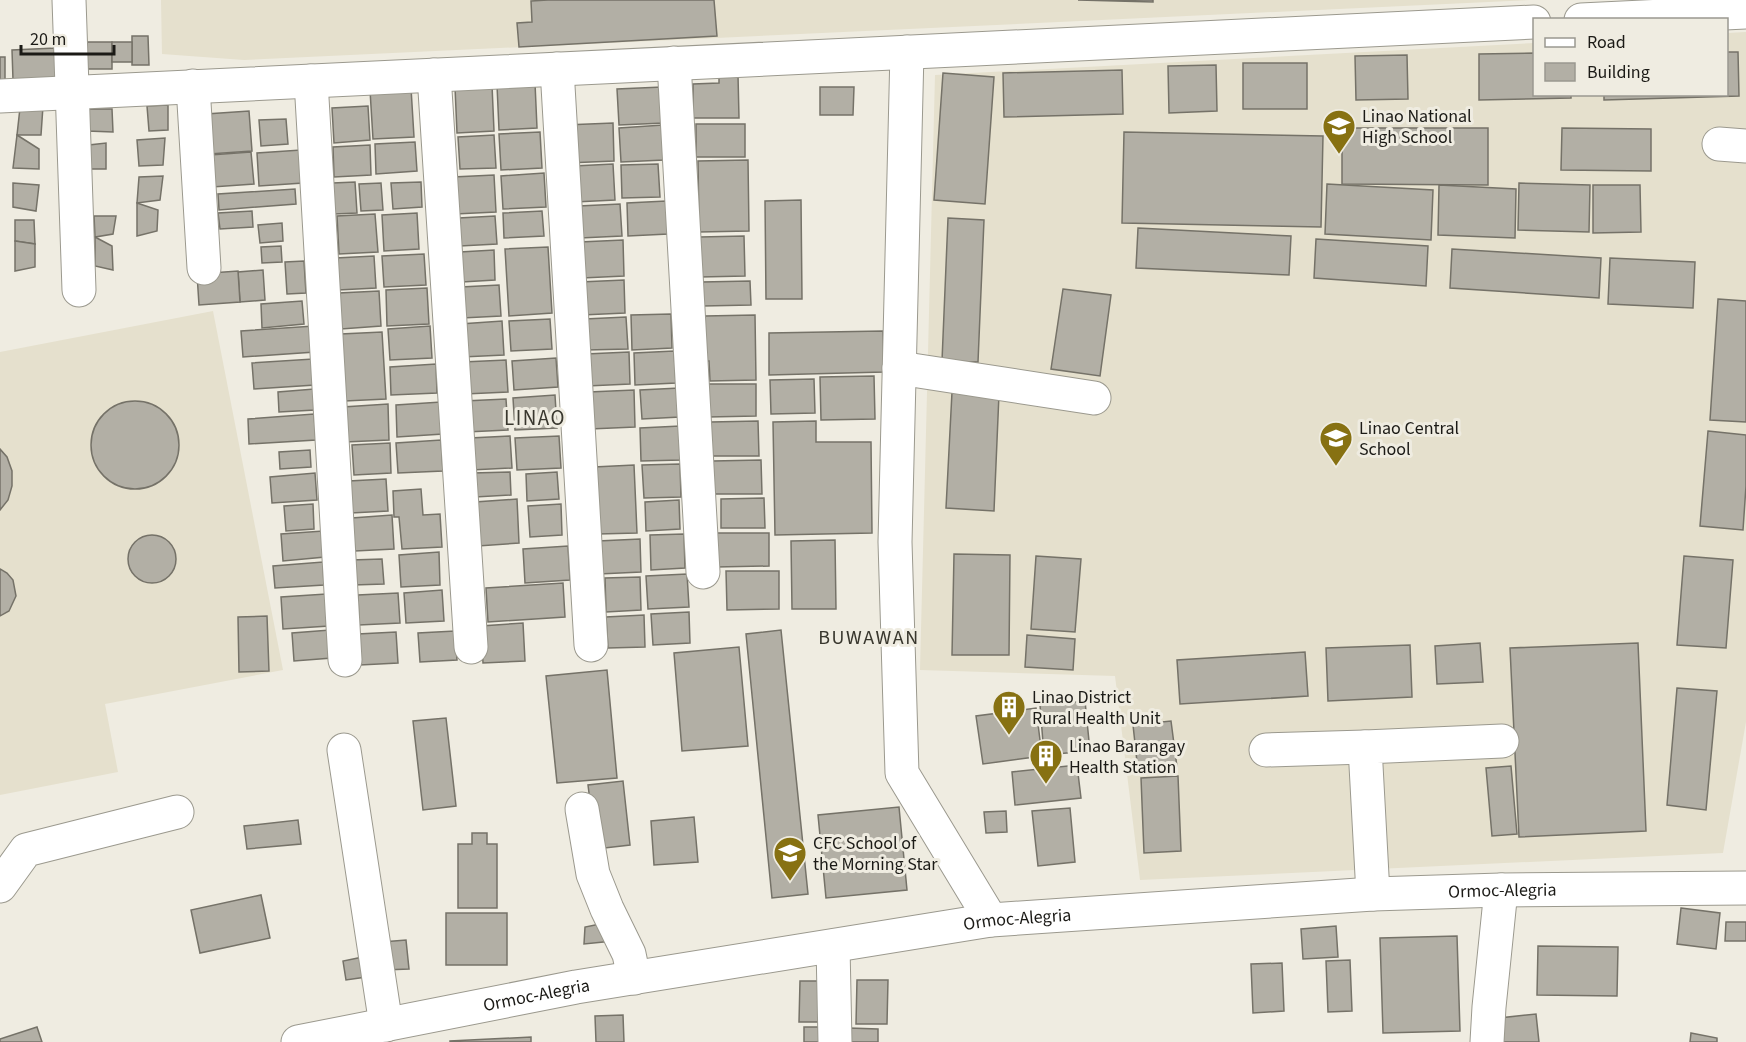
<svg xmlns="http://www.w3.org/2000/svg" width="1746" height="1042" viewBox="0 0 1746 1042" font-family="'Source Sans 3',sans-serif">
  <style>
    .built { fill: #e5e0cd }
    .building { fill: #b2afa5; stroke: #757268; stroke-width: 1.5 }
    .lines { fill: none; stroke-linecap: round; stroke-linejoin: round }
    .minor-casing { stroke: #9b998e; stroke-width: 35 }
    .minor { stroke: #fff; stroke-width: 33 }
    .labels { text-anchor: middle; stroke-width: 6; stroke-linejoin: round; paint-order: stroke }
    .poi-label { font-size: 18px; fill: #1b1a16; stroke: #efece1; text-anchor: start }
    .street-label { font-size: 18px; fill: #1b1a16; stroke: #efece1 }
    .neighbourhood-label { font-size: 20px; letter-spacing: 1.5px; fill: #39372e; stroke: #efece1 }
    .quarter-label { font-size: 21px; letter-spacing: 1.5px; fill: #39372e; stroke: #efece1 }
  </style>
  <rect width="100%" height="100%" fill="#efece1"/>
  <g class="built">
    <path d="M161,0H1530L244,60L162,54Z"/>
    <path d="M1746,32V722L1723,853L1140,880L1115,676L920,670L935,75L1534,43V94H1726L1727,33Z"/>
    <path d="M213,311L283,670L105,704L118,772L0,795V352Z"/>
  </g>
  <g class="building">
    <path d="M548,0H714L717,36L519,47L517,23L532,22L531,1Z"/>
    <path d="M1078,0H1153V2Z"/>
    <path d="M132,36H148L149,65H132Z"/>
    <rect x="84" y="42" width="28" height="27"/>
    <rect x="112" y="42" width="20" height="20"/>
    <path d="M55,48L57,78L13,80L12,50Z"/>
    <path d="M1726,52H1738L1739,96L1604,100V94H1726Z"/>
    <path d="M1534,53V94H1571V98L1479,100V54Z"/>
    <path d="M1407,55L1408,99L1356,100L1355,56Z"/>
    <rect x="0" y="57" width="5" height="24"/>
    <rect x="1243" y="63" width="64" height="46"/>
    <path d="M1216,65L1217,111L1169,113L1168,66Z"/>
    <path d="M1122,70L1123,114L1004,117L1003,73Z"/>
    <path d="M943,73L994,77L985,204L934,200Z"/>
    <path d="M719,75H738L739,118H693V84L719,83Z"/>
    <path d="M535,83L537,128L499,130L497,85Z"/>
    <path d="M492,85L494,131L457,133L455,87Z"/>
    <path d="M662,87L664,123L619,125L617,89Z"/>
    <path d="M820,87H854L853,115H820Z"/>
    <path d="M411,88L414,137L373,139L370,90Z"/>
    <path d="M168,105V130L149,131L147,106Z"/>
    <path d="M43,106L41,135H17L20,108Z"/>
    <path d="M368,106L370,140L334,143L332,108Z"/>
    <path d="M86,109H112L113,132L87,131Z"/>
    <path d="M249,111L252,151L209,154L206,114Z"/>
    <path d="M286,119L288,144L261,146L259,120Z"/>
    <path d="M613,123L614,161L567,163L565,125Z"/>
    <rect x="696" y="124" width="49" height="33"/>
    <path d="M663,125L664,160L621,162L619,128Z"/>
    <path d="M1342,128H1488V185L1342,184Z"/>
    <path d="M1562,128L1651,129V171L1561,170Z"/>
    <path d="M540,132L542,168L501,170L499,134Z"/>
    <path d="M1124,132L1323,136L1321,227L1122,223Z"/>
    <path d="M17,135L39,149V169L13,168Z"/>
    <path d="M494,135L496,168L460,169L458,137Z"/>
    <path d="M165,138L163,165L139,166L137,140Z"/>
    <path d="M415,142L417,171L376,174L375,144Z"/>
    <path d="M106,143V169H90L89,145Z"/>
    <path d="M370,145L371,175L334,177L333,147Z"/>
    <path d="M301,150L303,183L259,186L257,153Z"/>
    <path d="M251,152L254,184L212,187L210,155Z"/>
    <path d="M748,160L749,231L699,232L698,161Z"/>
    <path d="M613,164L615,200L575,202L574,166Z"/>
    <path d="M658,164L660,197L622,198L621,165Z"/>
    <path d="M544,173L546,207L503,209L501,176Z"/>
    <path d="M494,175L496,212L455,214L453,177Z"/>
    <path d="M163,176L160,200L137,203L139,177Z"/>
    <path d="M355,182L357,213L334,214L333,183Z"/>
    <path d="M421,182L422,207L393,209L391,183Z"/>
    <path d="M13,183L39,185L36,211L13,207Z"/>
    <path d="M381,183L383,210L361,211L359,184Z"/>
    <path d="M1519,183L1590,185L1589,232L1518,230Z"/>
    <path d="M1327,184L1433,190L1431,240L1325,234Z"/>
    <path d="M1439,185L1516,189L1515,238L1438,235Z"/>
    <path d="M1593,185H1640L1641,232L1593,233Z"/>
    <path d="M295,189L296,204L219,210L218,194Z"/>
    <path d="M801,200L802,299H766L765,201Z"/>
    <path d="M666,201L668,234L628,236L627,203Z"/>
    <path d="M137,203L158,210L157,231L137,236Z"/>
    <path d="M620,204L622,236L580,238L579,206Z"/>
    <path d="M252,211L253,227L220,229L218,213Z"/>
    <path d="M542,211L544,236L504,238L503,213Z"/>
    <path d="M417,213L419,249L384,251L382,215Z"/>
    <path d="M375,214L378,252L339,254L337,216Z"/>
    <path d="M94,216H116L113,234L95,237Z"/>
    <path d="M495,216L497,244L460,246L459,218Z"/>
    <path d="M948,218L984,220L978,362L942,361Z"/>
    <path d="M15,220H34L35,244L15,241Z"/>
    <path d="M282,223L283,241L260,243L258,225Z"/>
    <path d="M1138,228L1291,236L1289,275L1136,268Z"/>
    <path d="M744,236L745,276L700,277V237Z"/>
    <path d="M95,237L112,246L113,270L95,266Z"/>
    <path d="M1316,239L1428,246L1426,286L1314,278Z"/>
    <path d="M623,240L624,276L582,278L580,242Z"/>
    <path d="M15,241L35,244V267L15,271Z"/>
    <path d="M281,246L282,262L262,263L261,247Z"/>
    <path d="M548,247L552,313L509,316L505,249Z"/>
    <path d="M1452,249L1601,258L1599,298L1450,288Z"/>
    <path d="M494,250L495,280L462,282L460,252Z"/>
    <path d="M424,254L426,285L384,287L382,256Z"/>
    <path d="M374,256L376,288L338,290L336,258Z"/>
    <path d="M1610,258L1695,262L1693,308L1608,304Z"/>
    <path d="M304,261L306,293L287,294L285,262Z"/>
    <path d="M263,270L265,300L240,302L238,272Z"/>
    <path d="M238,271L240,302L199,305L197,274Z"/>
    <path d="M624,280L625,313L582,315L580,282Z"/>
    <path d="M750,281L751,305L703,306L702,282Z"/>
    <path d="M499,285L501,316L462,318L461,287Z"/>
    <path d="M427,288L429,324L387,326L386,290Z"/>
    <path d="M1063,289L1111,295L1100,376L1051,369Z"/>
    <path d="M379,291L381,326L341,329L339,293Z"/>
    <path d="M1718,299L1746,301V422L1710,420Z"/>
    <path d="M302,301L304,324L262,328L261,304Z"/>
    <path d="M671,314L672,348L632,350L631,315Z"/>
    <path d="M755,315L756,380L710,381L709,361H705V316Z"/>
    <path d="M626,317L628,349L586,350L585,319Z"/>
    <path d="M550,319L552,349L511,351L509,321Z"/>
    <path d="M502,321L504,355L462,357L460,324Z"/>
    <path d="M314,326L315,352L243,357L241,331Z"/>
    <path d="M430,326L432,358L390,360L388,329Z"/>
    <path d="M883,331L884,372L769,375V333Z"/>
    <path d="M382,332L386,399L345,401L341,334Z"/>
    <path d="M674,351L676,383L635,385L634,353Z"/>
    <path d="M629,352L630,384L587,386L586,354Z"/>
    <path d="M556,358L558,387L514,390L512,361Z"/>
    <path d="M313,359L315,385L254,389L252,363Z"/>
    <path d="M506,360L508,392L465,394L463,362Z"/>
    <path d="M436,364L437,393L391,395L390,367Z"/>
    <path d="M874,376L875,419L821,420L820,377Z"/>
    <path d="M814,379L815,413L771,414L770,380Z"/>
    <path d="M707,384H756V416L708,417Z"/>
    <path d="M679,388L680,417L642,419L640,390Z"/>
    <path d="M314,389L315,410L279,412L278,392Z"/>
    <path d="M634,390L635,427L590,429L589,392Z"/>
    <path d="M952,392L999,394L994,511L946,508Z"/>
    <path d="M555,395L557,428L515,430L513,398Z"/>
    <path d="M506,399L508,430L466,432L464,401Z"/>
    <circle cx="135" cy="445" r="44"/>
    <path d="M441,402L443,434L397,437L396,405Z"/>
    <path d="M388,404L389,440L345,442L343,407Z"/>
    <path d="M314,414L316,440L249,444L248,419Z"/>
    <path d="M758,421L759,456H711V422Z"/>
    <path d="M816,421V442H871L872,533L775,535L773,422Z"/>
    <path d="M680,426L681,460L641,461L640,428Z"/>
    <path d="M1708,431L1746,435V486L1743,530L1700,526Z"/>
    <path d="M510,436L512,468L471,470L470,438Z"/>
    <path d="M559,436L561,468L517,470L515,438Z"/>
    <path d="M441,440L443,471L398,473L396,443Z"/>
    <path d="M390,443L391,473L354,475L352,445Z"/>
    <path d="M0,449L7,457L12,471V486L8,500L0,510Z"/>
    <path d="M310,450L311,467L280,469L279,452Z"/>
    <path d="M761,460L762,494H714L713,461Z"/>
    <path d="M680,464L681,497L644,498L642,465Z"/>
    <path d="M634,465L637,533L598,534L594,467Z"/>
    <path d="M510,472L511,495L475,497L473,473Z"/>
    <path d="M557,472L559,499L527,501L526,474Z"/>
    <path d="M315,473L317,500L272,503L270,477Z"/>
    <path d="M386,479L388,511L351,513L349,481Z"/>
    <path d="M421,489L423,515L440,514L442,547L402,549L399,517H394L393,491Z"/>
    <path d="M764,498L765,528H721V499Z"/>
    <path d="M517,499L519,543L478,546L475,502Z"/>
    <path d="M679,500L680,529L646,531L645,502Z"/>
    <path d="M313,504L314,529L286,531L284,506Z"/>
    <path d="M561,504L562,535L530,537L528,506Z"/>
    <path d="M392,515L394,549L355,551L352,518Z"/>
    <path d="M323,531L325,557L283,561L281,534Z"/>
    <path d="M716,533H769V566L716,567Z"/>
    <path d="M684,534L685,568L651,570L650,535Z"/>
    <circle cx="152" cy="559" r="24"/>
    <path d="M640,539L641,572L599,574L598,541Z"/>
    <path d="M835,540L836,609H792L791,541Z"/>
    <path d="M568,546L570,580L525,583L523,549Z"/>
    <path d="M439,552L440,585L401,587L399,555Z"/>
    <path d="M954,554L1010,555L1009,655H952Z"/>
    <path d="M1036,556L1081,559L1075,632L1031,629Z"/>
    <path d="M1684,556L1733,560L1726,648L1677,645Z"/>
    <path d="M382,559L384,584L353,585L351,560Z"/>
    <path d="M323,562L324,585L275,588L273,566Z"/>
    <path d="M0,569L7,573L13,580L16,596L9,611L0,616Z"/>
    <path d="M726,571H779V609L727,610Z"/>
    <path d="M687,574L689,607L648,609L646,576Z"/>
    <path d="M640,577L641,610L606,612L605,578Z"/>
    <path d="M563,583L565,617L488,622L486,588Z"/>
    <path d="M442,590L444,621L406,623L404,593Z"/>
    <path d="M398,593L400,623L359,625L358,595Z"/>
    <path d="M326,594L329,626L283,629L281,597Z"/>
    <path d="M689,612L690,643L653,645L651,614Z"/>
    <path d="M644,615L645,647L608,648L606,617Z"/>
    <path d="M267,616L269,671L239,672L238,617Z"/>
    <path d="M523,623L525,661L483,663L481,626Z"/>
    <path d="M330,630L332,658L294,661L292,633Z"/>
    <path d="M781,630L808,894L772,898L746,634Z"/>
    <path d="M455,631L457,660L420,662L418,633Z"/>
    <path d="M396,632L398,663L360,665L358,634Z"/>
    <path d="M1027,635L1075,639L1073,670L1025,667Z"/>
    <path d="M1480,643L1483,682L1437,684L1435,646Z"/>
    <path d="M1638,643L1646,831L1519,837L1510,648Z"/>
    <path d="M1410,645L1412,697L1328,701L1326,648Z"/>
    <path d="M739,647L748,746L682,751L674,653Z"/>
    <path d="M1305,652L1308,696L1180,704L1177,660Z"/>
    <path d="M607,670L617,778L557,783L546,676Z"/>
    <path d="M1677,688L1717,691L1706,810L1667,805Z"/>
    <path d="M1085,701L1090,751L1044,755L1040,705Z"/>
    <path d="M1036,708L1042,756L983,764L976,716Z"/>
    <path d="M446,718L456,806L423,810L413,721Z"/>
    <path d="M1171,721L1177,767L1138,771L1133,725Z"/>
    <path d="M1077,765L1081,798L1015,805L1012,772Z"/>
    <path d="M1511,766L1517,834L1492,836L1486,768Z"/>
    <path d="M1178,776L1181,851L1144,853L1141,778Z"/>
    <path d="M623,781L630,845L596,849L588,785Z"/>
    <path d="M899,807L907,890L826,898L818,815Z"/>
    <path d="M1070,808L1075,862L1038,866L1032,811Z"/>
    <path d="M1006,811L1007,832L986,833L984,812Z"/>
    <path d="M694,817L698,862L654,865L651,821Z"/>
    <path d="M298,820L301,844L247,849L244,826Z"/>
    <path d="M472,833H487V844H497V908H458V844H472Z"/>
    <path d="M261,895L270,938L200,953L191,910Z"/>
    <path d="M1681,908L1720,913L1716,949L1677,944Z"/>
    <rect x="446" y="913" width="61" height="52"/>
    <path d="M610,922L613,941L584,944L585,927Z"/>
    <path d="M1726,922H1746V941H1725Z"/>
    <path d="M1336,926L1338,957L1303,959L1301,929Z"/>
    <path d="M1457,936L1460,1031L1383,1033L1380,938Z"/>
    <path d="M406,940L409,969L384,970L382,942Z"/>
    <path d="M1538,946L1618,947L1617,996L1537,995Z"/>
    <path d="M363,957L366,977L346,980L343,961Z"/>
    <path d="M1350,960L1352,1011L1328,1012L1326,961Z"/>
    <path d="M1282,963L1284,1011L1253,1013L1251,964Z"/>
    <path d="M857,980H888L887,1024H856Z"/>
    <path d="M800,981H820L819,1022H799Z"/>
    <path d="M1536,1014L1539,1042H1502L1499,1018Z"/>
    <path d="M623,1015L624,1042H596L595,1016Z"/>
    <path d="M37,1027L42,1042H0V1039Z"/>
    <rect x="804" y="1027" width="26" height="15"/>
    <path d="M849,1028L878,1029V1042H849Z"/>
    <path d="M1691,1033L1717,1038V1042H1690Z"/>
    <path d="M531,1037V1042H450V1041Z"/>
  </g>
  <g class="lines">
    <g class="minor-casing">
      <g id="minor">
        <path d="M69,0L79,290"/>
        <path d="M1581,20L1746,12"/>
        <path d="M907,52L895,542L902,773L991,920"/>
        <path d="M674,63L703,572"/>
        <path d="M557,69L591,645"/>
        <path d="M434,75L471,647"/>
        <path d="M311,81L345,660"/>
        <path d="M193,86L204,268"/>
        <path d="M0,96L1534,22"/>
        <path d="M1719,144L1746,146"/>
        <path d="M899,368L1094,398"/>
        <path d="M344,750L386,1025"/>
        <path d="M1266,750L1365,747"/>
        <path d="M582,809L593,874L607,909L629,954L634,978"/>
        <path d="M0,886L26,850L177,812"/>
        <path d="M1373,894L1365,747L1502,741"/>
        <path d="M833,946L835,1042"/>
        <path id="s1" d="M298,1042L576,987L991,920L1373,894L1501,890L1746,888"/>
        <path d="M1487,1042L1489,1007L1501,890"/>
      </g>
    </g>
    <use href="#minor" class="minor"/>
  </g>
  <defs>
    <g id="school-pin" transform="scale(1.725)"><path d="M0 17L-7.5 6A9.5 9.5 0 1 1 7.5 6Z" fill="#877112" stroke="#efece1"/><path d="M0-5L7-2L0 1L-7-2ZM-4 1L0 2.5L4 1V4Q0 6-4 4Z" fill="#fff"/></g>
    <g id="building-pin" transform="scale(1.725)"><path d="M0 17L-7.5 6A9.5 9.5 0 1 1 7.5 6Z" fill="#877112" stroke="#efece1"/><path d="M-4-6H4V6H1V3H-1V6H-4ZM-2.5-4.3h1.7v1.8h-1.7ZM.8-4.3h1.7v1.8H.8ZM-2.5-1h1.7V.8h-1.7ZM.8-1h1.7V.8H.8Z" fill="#fff"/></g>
  </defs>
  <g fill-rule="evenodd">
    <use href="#school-pin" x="1339" y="126"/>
    <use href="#school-pin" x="1336" y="438"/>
    <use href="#building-pin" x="1009" y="707"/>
    <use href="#building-pin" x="1046" y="756"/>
    <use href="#school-pin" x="790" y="853"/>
  </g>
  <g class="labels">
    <g class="poi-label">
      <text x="1362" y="122">Linao National<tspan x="1362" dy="21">High School</tspan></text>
      <text x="1359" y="434">Linao Central<tspan x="1359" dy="21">School</tspan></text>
      <text x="1032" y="703">Linao District<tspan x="1032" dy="21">Rural Health Unit</tspan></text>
      <text x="1069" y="752">Linao Barangay<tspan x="1069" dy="21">Health Station</tspan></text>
      <text x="813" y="849">CFC School of<tspan x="813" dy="21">the Morning Star</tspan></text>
    </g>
    <g class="street-label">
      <text dy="6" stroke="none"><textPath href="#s1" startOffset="1216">Ormoc-Alegria</textPath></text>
      <text dy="6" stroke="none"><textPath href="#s1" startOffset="730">Ormoc-Alegria</textPath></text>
      <text dy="6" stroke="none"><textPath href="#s1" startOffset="243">Ormoc-Alegria</textPath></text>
    </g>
    <g class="neighbourhood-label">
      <text x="869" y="644">BUWAWAN</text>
    </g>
    <g class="quarter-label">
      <text x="535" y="425">LINAO</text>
    </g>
  </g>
  <rect x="1533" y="18" width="195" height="78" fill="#efece1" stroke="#9a9890" stroke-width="1.5"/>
  <rect x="1545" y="38" width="30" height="9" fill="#ffffff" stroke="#9a9890" stroke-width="1.5"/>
  <text x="1587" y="48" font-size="18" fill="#1b1a16">Road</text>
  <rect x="1545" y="63" width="30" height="18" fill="#b2afa5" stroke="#9a9890" stroke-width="1.5"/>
  <text x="1587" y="78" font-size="18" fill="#1b1a16">Building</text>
  <path d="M21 45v9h93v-9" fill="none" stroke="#1b1a16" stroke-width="3"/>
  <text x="30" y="45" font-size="18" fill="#1b1a16" stroke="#efece1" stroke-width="4.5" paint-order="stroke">20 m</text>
</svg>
